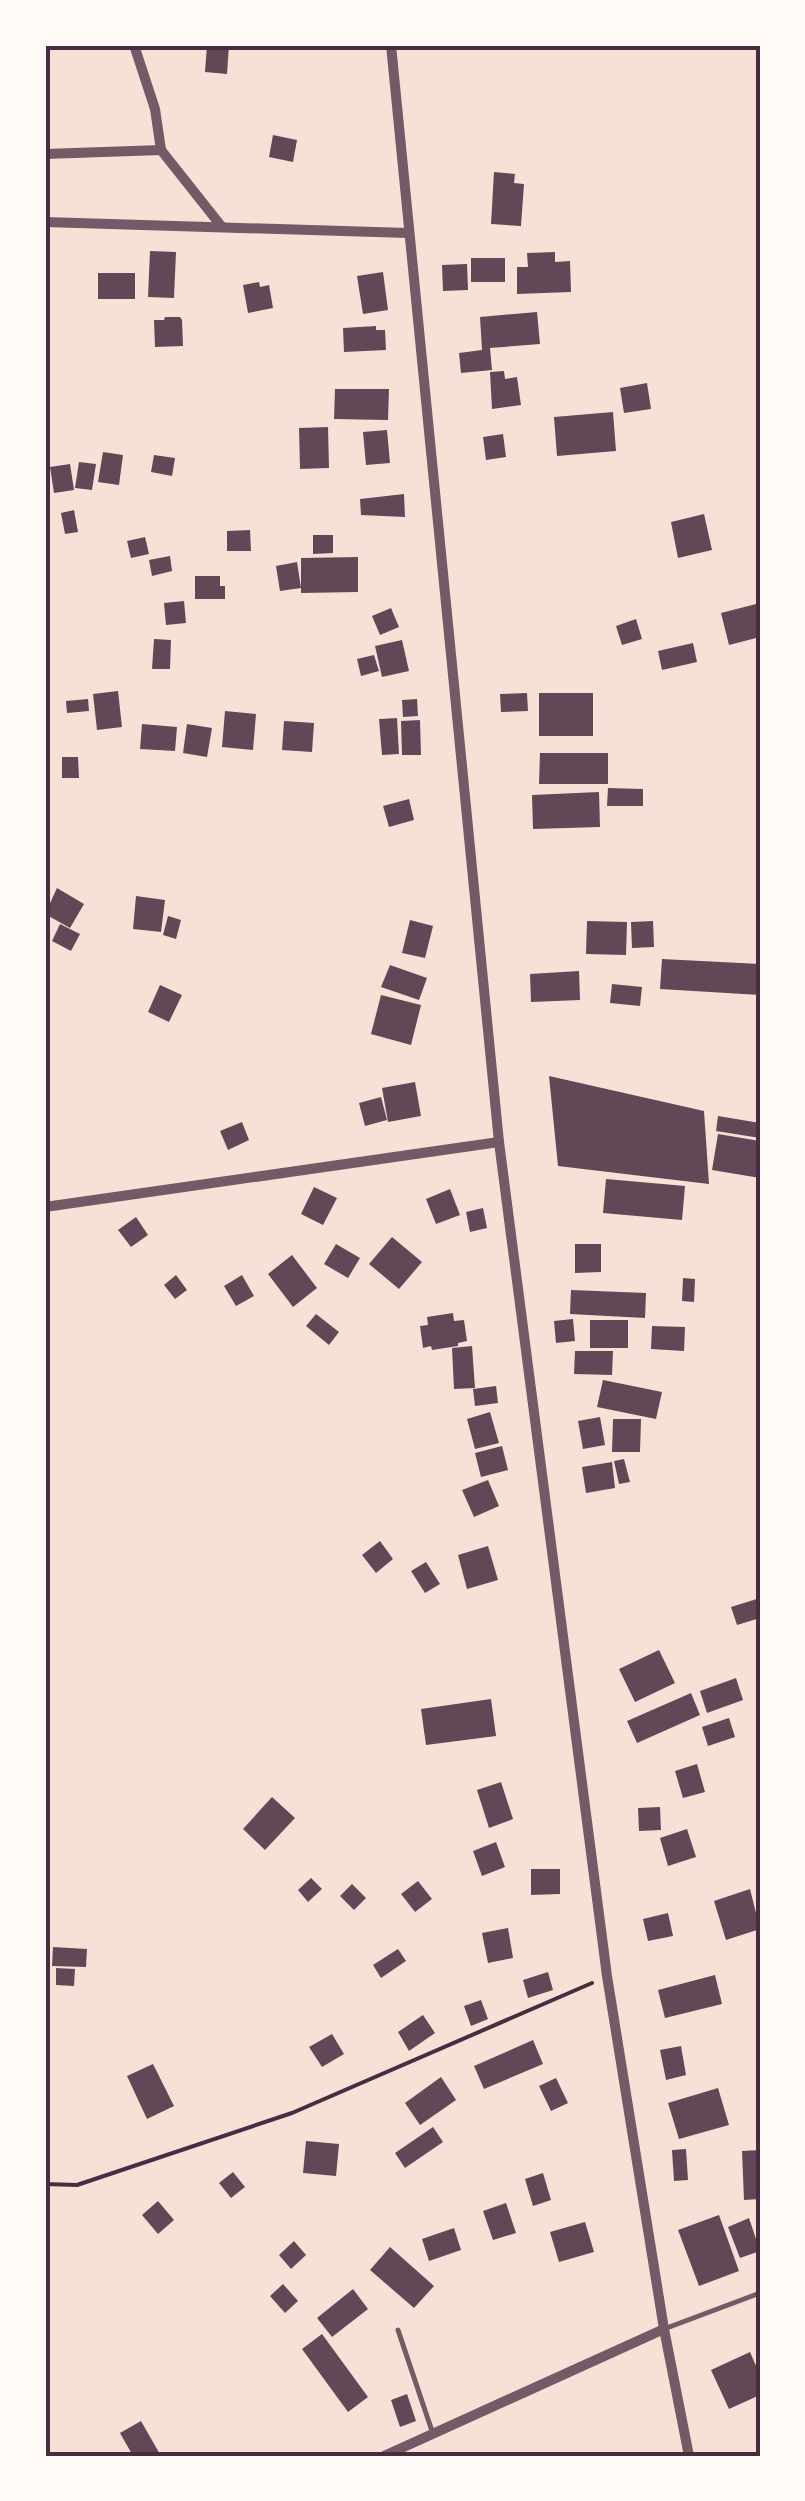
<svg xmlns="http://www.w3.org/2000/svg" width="805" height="2501" viewBox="0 0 805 2501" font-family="Overpass,sans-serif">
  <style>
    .building { fill: #644757 }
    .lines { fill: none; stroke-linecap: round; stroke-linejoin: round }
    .path { stroke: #4a2c40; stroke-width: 4 }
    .service { stroke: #755966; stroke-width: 5 }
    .minor { stroke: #755966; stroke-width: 10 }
    .neatline { fill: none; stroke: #4a2c40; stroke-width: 4 }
  </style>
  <rect width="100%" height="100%" fill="#f7e1d7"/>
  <g class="building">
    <path d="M207,45H229L227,74L205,72Z"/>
    <path d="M273,135L297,140L293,162L269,157Z"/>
    <path d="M494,172L515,174L514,183L524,184L521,226L491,224Z"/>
    <path d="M150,251L176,252L174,298L148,297Z"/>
    <path d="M555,252V262L570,261L571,292L517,294V267H528L527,253Z"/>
    <rect x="471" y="258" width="34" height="24"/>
    <path d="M467,264L468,290L443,291L442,265Z"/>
    <path d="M383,272L388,310L363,314L357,276Z"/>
    <rect x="98" y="273" width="37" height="26"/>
    <path d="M259,282L260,287L269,285L273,308L248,313L243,285Z"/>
    <path d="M537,312L540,344L490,348L492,370L461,373L459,353L482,350L480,317Z"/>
    <path d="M165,317H180L182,320L183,346L155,347L154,320H164Z"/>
    <path d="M376,326V330H385L386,350L344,352L343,328Z"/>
    <path d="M504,371L505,379L517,377L521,405L492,409L490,372Z"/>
    <path d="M647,383L651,409L624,413L620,388Z"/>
    <path d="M335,389H389L388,420L334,419Z"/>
    <path d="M613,412L616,451L557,456L554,417Z"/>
    <path d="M328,427L329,468L300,469L299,428Z"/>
    <path d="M387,430L390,463L366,465L363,432Z"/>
    <path d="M503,434L506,457L486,460L483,437Z"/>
    <path d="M103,452L123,455L119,485L98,482Z"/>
    <path d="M154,455L175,458L172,476L151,472Z"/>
    <path d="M79,462L96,464L92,490L75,488Z"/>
    <path d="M70,464L74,490L54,493L50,467Z"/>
    <path d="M404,494L405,517L361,515L360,499Z"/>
    <path d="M74,510L78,532L65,534L61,513Z"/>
    <path d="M704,514L712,550L678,558L671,522Z"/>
    <path d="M250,530L251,551H227V531Z"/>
    <path d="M313,535H333V553L313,554Z"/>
    <path d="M145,537L149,554L131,558L127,541Z"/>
    <path d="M170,556L172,571L152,576L149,560Z"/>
    <path d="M358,557V592L301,593V558Z"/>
    <path d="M297,562L301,588L280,591L276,566Z"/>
    <path d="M195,576H220V586H225V599H195Z"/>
    <path d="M184,601L186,623L166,625L164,603Z"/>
    <path d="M760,603V637L729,645L721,613Z"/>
    <path d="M391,608L399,627L380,635L372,616Z"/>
    <path d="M636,619L642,639L622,645L616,626Z"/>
    <path d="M154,639L171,640L170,669H152Z"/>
    <path d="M402,640L409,671L382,677L375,646Z"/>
    <path d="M693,643L697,662L662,670L658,651Z"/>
    <path d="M374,655L379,671L361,676L357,659Z"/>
    <path d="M118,691L122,727L97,730L93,694Z"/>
    <path d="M527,693L528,711L501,712L500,694Z"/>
    <rect x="539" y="693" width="54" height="43"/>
    <path d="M88,699L89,711L67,713L66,701Z"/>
    <path d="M417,699L418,716L403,717L402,700Z"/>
    <path d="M225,711L256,714L253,750L222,747Z"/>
    <path d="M397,718L399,754L382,755L379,719Z"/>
    <path d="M420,720L421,755H402L401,721Z"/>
    <path d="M284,721L314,723L312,752L282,750Z"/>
    <path d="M142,724L177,727L175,751L140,749Z"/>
    <path d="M187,724L212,728L207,757L183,753Z"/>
    <path d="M540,753H608V784H539Z"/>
    <path d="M62,757H78L79,778H62Z"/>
    <path d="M608,788L643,789V806H607Z"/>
    <path d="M599,792L600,827L533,829L532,795Z"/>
    <path d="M409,799L414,820L389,827L383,806Z"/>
    <path d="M57,888L84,904L70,928L45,914Z"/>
    <path d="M136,896L165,900L161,932L133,929Z"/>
    <path d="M168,916L181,920L176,939L163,935Z"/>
    <path d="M410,920L433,926L425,958L402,953Z"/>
    <path d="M587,921L627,922L626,955L586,954Z"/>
    <path d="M653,921L654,947L632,948L631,922Z"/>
    <path d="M60,924L80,934L71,951L52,941Z"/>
    <path d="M662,959L760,964V995L660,989Z"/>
    <path d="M390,965L427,978L419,1000L381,987Z"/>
    <path d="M579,971L580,1000L531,1002L530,974Z"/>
    <path d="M612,984L642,987L640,1006L610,1003Z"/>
    <path d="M160,985L182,995L169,1022L148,1012Z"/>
    <path d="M381,995L421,1005L411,1045L371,1034Z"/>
    <path d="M549,1076L704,1111L709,1184L558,1166Z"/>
    <path d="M415,1082L421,1116L388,1122L382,1088Z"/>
    <path d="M381,1097L387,1120L365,1126L359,1103Z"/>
    <path d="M718,1116L760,1123V1138L716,1131Z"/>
    <path d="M242,1122L249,1140L228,1150L220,1131Z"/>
    <path d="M718,1134L760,1141V1178L712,1170Z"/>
    <path d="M606,1179L685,1186L682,1220L603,1213Z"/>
    <path d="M314,1187L337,1198L323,1225L301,1214Z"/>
    <path d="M450,1189L460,1215L436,1224L426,1199Z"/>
    <path d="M483,1208L487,1228L470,1232L466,1212Z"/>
    <path d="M136,1217L148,1235L131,1247L118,1230Z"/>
    <path d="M392,1237L422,1262L399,1289L369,1264Z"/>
    <path d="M336,1244L360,1258L348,1278L324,1264Z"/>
    <path d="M575,1244H601V1272L575,1273Z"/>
    <path d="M292,1255L317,1288L293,1307L268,1274Z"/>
    <path d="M176,1275L187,1290L175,1299L164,1285Z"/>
    <path d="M242,1275L254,1296L236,1306L224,1286Z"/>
    <path d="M683,1278L695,1279L694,1302L682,1301Z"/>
    <path d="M571,1290L646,1293L645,1318L570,1314Z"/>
    <path d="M453,1313L454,1321L464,1320L467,1341L458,1343V1346L432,1350L431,1346L423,1348L420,1326L428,1325L427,1317Z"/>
    <path d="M316,1314L339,1332L329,1345L306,1326Z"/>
    <path d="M573,1319L575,1341L556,1343L554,1321Z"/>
    <rect x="590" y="1320" width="38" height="28"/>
    <path d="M652,1326L685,1327L684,1351L651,1349Z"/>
    <path d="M472,1346L475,1388L454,1389L452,1348Z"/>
    <path d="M575,1351H613L612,1375L574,1374Z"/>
    <path d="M603,1380L662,1392L656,1419L597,1407Z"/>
    <path d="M496,1386L498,1403L475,1406L473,1389Z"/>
    <path d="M490,1412L499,1443L475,1449L467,1419Z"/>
    <path d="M600,1417L605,1445L583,1449L578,1421Z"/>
    <path d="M613,1419H641L640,1452H612Z"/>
    <path d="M502,1446L508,1470L481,1477L475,1453Z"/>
    <path d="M624,1459L630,1482L619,1484L614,1461Z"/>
    <path d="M612,1462L615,1488L586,1493L582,1467Z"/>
    <path d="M488,1480L499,1506L474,1517L462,1490Z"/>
    <path d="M380,1541L393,1559L376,1573L362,1555Z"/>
    <path d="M488,1546L498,1580L467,1589L458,1555Z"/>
    <path d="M426,1562L440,1584L425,1593L411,1571Z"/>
    <path d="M760,1598V1618L737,1625L731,1607Z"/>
    <path d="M659,1650L675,1683L635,1702L619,1669Z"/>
    <path d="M736,1678L743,1700L707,1713L700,1691Z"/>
    <path d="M691,1693L700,1715L637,1743L627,1721Z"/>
    <path d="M491,1699L496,1736L426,1745L421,1709Z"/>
    <path d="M729,1718L735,1737L708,1746L702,1727Z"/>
    <path d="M697,1764L705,1792L683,1798L675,1771Z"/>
    <path d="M501,1782L513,1819L489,1828L477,1790Z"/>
    <path d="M272,1797L295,1818L265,1850L243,1829Z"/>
    <path d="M660,1807L661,1830L639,1831L638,1808Z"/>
    <path d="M687,1829L696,1857L668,1866L660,1838Z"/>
    <path d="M496,1842L505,1867L482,1876L473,1851Z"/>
    <path d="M531,1869H560V1894L531,1895Z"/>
    <path d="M311,1878L322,1889L308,1902L298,1890Z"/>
    <path d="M418,1881L432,1899L415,1912L401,1894Z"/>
    <path d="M352,1884L366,1898L354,1910L340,1896Z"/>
    <path d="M750,1889L760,1929L726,1940L714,1901Z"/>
    <path d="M668,1913L673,1936L648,1941L643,1919Z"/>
    <path d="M508,1928L513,1958L488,1963L482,1933Z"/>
    <path d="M53,1947L87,1949L86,1967L52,1966Z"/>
    <path d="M398,1949L406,1961L381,1978L373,1965Z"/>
    <path d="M56,1968L75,1969L74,1986L56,1985Z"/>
    <path d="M548,1972L553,1990L528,1998L523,1980Z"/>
    <path d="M715,1975L722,2004L665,2018L658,1990Z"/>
    <path d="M481,2000L488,2019L471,2026L464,2006Z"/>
    <path d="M423,2015L435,2033L409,2051L398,2032Z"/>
    <path d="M332,2034L344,2054L322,2067L309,2047Z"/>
    <path d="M533,2040L543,2064L484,2089L474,2066Z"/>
    <path d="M681,2046L686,2075L666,2080L660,2050Z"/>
    <path d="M153,2064L174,2106L147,2119L127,2076Z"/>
    <path d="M441,2077L456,2100L420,2125L405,2103Z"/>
    <path d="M556,2078L568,2103L551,2111L539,2086Z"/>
    <path d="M718,2088L729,2125L679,2139L668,2103Z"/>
    <path d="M433,2127L443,2142L405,2168L395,2153Z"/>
    <path d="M306,2141L339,2144L336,2176L303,2173Z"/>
    <path d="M686,2149L688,2180L674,2181L672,2150Z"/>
    <path d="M760,2150V2199L744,2200L742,2151Z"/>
    <path d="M233,2172L245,2187L231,2198L219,2183Z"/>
    <path d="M543,2173L551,2200L533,2206L525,2179Z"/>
    <path d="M158,2201L174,2220L158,2234L142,2215Z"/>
    <path d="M506,2203L516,2233L493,2240L483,2211Z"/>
    <path d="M719,2215L739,2271L699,2286L678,2230Z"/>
    <path d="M749,2218L760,2251L740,2258L728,2227Z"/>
    <path d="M585,2222L594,2252L559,2262L550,2232Z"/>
    <path d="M454,2228L461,2250L429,2261L422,2239Z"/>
    <path d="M294,2241L306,2255L291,2269L279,2255Z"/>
    <path d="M390,2247L434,2286L414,2308L370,2270Z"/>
    <path d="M283,2284L298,2301L285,2313L270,2296Z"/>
    <path d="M353,2289L368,2309L332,2337L317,2318Z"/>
    <path d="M322,2334L368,2397L348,2412L302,2349Z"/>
    <path d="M750,2352L760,2375V2395L729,2409L711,2370Z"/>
    <path d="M407,2394L416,2421L400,2427L391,2400Z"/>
    <path d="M141,2421L161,2456H133L120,2433Z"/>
  </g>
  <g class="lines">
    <path class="path" d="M45,2184L77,2185L292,2113L592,1983"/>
    <g class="service">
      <path d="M664,2329L760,2293"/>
      <path d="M398,2330L433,2434"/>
    </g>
    <g class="minor">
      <path d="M134,45L155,109L161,150L222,227"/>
      <path d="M391,45L499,1142L607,1976L664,2329L689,2456"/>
      <path d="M45,154L161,150"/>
      <path d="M45,222L408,233"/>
      <path d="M45,1207L499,1142"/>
      <path d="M384,2456L664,2329"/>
    </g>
  </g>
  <rect width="805" height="2501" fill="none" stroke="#fffaf5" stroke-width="95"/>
  <rect x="48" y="48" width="710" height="2406" class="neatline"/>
</svg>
